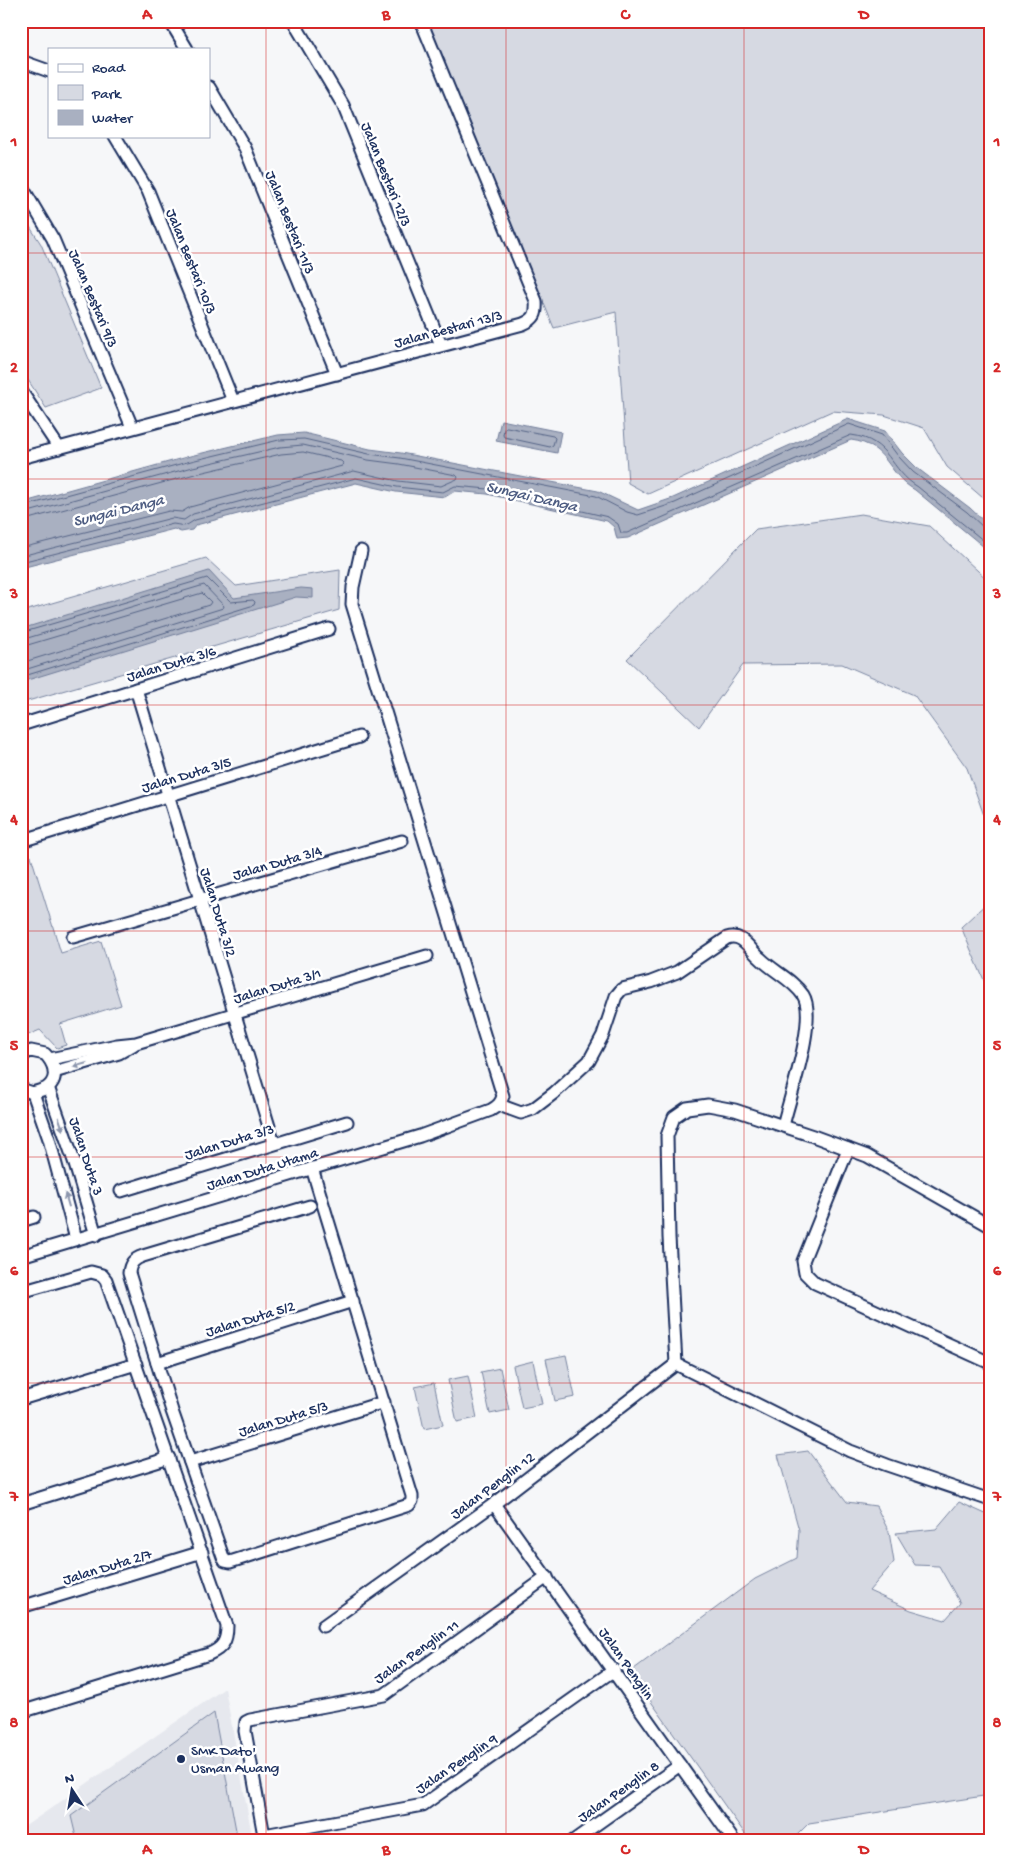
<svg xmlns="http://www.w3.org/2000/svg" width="1011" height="1862" viewBox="0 0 1011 1862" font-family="'Gochi Hand',sans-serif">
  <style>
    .built { fill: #e6e8ee }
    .green { fill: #d6d9e2; stroke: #7884a0 }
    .water { fill: #a9b0c1; stroke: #707c99 }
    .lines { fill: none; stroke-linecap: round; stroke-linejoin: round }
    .shore { stroke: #546386; stroke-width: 1 }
    .street-casing { stroke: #1b2f5e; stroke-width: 15 }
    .street { stroke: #fff; stroke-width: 11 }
    .oneway { fill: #8d97ae }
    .grid { fill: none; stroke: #d62828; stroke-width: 1; stroke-opacity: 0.55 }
    .poi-dot { fill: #1b2f5e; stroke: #fff; stroke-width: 2 }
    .labels { text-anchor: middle; stroke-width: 5; stroke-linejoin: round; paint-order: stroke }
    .street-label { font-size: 15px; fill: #1b2f5e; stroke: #fff }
    .poi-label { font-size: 15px; fill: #1b2f5e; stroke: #fff; text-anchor: start }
    .water-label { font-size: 16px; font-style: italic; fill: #4d5c81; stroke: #fff }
    .neatline { fill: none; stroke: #d62828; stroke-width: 2 }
    .grid-label { font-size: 16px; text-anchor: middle; font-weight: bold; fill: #d62828 }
  </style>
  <rect width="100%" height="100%" fill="#f6f7f9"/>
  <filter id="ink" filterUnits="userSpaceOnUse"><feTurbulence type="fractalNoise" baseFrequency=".02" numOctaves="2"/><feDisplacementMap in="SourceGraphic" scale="10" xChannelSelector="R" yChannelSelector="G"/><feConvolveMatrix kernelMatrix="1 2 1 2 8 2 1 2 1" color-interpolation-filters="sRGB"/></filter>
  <g filter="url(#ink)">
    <path class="built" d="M225,1688L253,1841H21V1829Z"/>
    <g class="green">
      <path d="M428,21H990V504L947,467L924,428L884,415L832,411L648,494L628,483L616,312L554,328Z"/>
      <path d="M21,213L41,244L101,388L46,408L21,369Z"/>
      <path d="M861,514L929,526L990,582V823L986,821L967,768L914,695L842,664L743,665L699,727L627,659L756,529Z"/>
      <path d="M206,558L236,586L340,570L339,610L21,703V612Z"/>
      <path d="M31,856L61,953L101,941L121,1005L60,1024L66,1045L57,1048L40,1030L21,1038V859Z"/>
      <path d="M990,900V994L961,927Z"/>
      <path d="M566,1355L575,1397L555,1401L546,1359Z"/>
      <path d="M533,1361L542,1404L522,1408L513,1366Z"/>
      <path d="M500,1368L509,1410L490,1414L481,1372Z"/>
      <path d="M468,1376L477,1418L457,1422L448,1380Z"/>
      <path d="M434,1383L443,1425L424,1429L415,1387Z"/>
      <path d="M808,1451L847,1502L876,1506L889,1532L894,1562L869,1591L911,1610L945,1620L960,1603L939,1566L915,1565L896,1533L936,1529L959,1502L990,1516V1795L809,1823L791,1841H750L630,1672L755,1579L797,1558L799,1530L778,1455Z"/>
      <path d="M214,1713L238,1841H77L71,1816Z"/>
    </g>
    <g class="water">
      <path d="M848,419L885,431L902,453L917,468L970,508L990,527V552L915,490C887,475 889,445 851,440L628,538L617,539L614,527L607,521L487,494L455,491L445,497L396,492L356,483L196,525L192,530L181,532L174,529L21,568V503L190,456L278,435L304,433L370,449L401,453L598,491L638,510L673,498Z"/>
      <path d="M501,420L561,432L557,453L496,441Z"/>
      <path d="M209,571L234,598L301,588L313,589V598L296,597L21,682V629Z"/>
    </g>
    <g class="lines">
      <g class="shore">
        <path d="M507,427L553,436L555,438L553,445L550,447L504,437L503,435L504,429Z"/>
        <path d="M21,507L191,461L279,440L304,439L369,454L400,458L596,496L627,512L638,515L675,503L849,424L882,435L898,456L913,472L967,512L985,529L990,531"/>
        <path d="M21,514L193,467L280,447L303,445L368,460L399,464L456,475L458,477L457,479L441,486L398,481L354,471L193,514L184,520L172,518L21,556"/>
        <path d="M21,521L195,474L281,454L303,452L341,461L343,463L342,466L190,507L182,512L169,511L21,548"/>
        <path d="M21,562L173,524C188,526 182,528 195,520L356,478L397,487L443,492L455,486L488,489L608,517L618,524L621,533H627L851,435C891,440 889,470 918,487L990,546"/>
        <path d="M21,633L207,578L231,602L253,600L255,602L254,605L21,677"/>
        <path d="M21,640L204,585L224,606L223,608L21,671"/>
        <path d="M21,647L202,593L211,602L209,605L21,663"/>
      </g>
      <g class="street-casing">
        <g id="street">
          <path d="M170,21L187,49"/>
          <path d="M293,21L343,105L441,345"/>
          <path d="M21,61L49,71"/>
          <path d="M209,87L245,148L337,374"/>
          <path d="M115,136L148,191L233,401"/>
          <path d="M21,185L53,239L132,427"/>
          <path d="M21,391L59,448"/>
          <path d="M21,458L523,324C535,319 537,314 536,301L421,21"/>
          <path d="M136,689L274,1143"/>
          <path d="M21,725L329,629"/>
          <path d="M21,841L359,737"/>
          <path d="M73,937L402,841"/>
          <path d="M21,1055L31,1051L45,1054C53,1062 60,1077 48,1087C45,1090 37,1091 33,1093L21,1089"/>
          <path d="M50,1059L117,1045L136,1043L427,956"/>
          <path d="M54,1072L119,1053L133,1045"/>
          <path d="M48,1087L74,1161L96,1235"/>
          <path d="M33,1093L49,1139L76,1239"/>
          <path d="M499,1105L521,1113L533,1109L554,1093L589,1061L603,1035L616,996L622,989L651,982L677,972L727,938C743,933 749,949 760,958C774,972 792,979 803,995C818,1018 789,1099 783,1126"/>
          <path d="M848,1149L803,1261L805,1273L815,1283L990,1363"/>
          <path d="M121,1191L347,1122"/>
          <path d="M310,1206L143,1256C134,1259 130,1263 129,1273L172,1411L223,1557L225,1561L230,1562L409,1505L412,1501V1496L312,1168"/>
          <path d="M21,1221L34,1217"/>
          <path d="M21,1256L420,1136L491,1110C498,1106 501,1103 503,1096L352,604L353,587L361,551"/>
          <path d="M21,1292L91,1272L102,1275L106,1280L227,1626C227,1641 223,1648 209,1654L21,1712"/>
          <path d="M157,1363L353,1301"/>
          <path d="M676,1364L669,1237L667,1136L674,1117L687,1108L708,1105L735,1110L813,1136L867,1156L990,1226"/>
          <path d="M676,1364L850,1451L887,1465L990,1500"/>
          <path d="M21,1399L136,1364"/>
          <path d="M190,1462L384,1402"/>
          <path d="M21,1504L169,1458"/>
          <path d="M494,1504L734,1841"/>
          <path d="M21,1607L202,1552"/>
          <path d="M323,1626L494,1504L676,1364"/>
          <path d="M264,1835L423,1805L614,1670"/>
          <path d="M265,1841L245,1731L246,1722L250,1720L384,1695L547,1577"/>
          <path d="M573,1841L680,1765"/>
        </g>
      </g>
      <use href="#street" class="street"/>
    </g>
    <defs><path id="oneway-solid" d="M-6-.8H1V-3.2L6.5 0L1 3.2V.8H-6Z" transform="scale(1.25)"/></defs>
    <g class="oneway">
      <use href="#oneway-solid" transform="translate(80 1065) rotate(164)"/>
      <use href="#oneway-solid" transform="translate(61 1124) rotate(71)"/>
      <use href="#oneway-solid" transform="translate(67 1200) rotate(-106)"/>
    </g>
  </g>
  <path class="grid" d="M266,21V1841M506,21V1841M744,21V1841M21,253H990M21,479H990M21,705H990M21,931H990M21,1157H990M21,1383H990M21,1609H990"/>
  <circle class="poi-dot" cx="181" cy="1759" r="5"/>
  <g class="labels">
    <g class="street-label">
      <text transform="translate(387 174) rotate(68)" y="5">Jalan Bestari 12/3</text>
      <text transform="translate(291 222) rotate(68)" y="5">Jalan Bestari 11/3</text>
      <text transform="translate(192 261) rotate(68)" y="5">Jalan Bestari 10/3</text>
      <text transform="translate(94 298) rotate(67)" y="5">Jalan Bestari 9/3</text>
      <text transform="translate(448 328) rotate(-15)" y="5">Jalan Bestari 13/3</text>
      <text transform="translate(171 663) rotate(-17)" y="5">Jalan Duta 3/6</text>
      <text transform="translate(186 774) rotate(-17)" y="5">Jalan Duta 3/5</text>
      <text transform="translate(277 862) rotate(-16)" y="5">Jalan Duta 3/4</text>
      <text transform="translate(219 912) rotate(73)" y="5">Jalan Duta 3/2</text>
      <text transform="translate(277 985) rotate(-17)" y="5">Jalan Duta 3/1</text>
      <text transform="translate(229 1141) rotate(-17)" y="5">Jalan Duta 3/3</text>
      <text transform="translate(87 1156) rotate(72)" y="5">Jalan Duta 3</text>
      <text transform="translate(262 1168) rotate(-17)" y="5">Jalan Duta Utama</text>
      <text transform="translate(250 1318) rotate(-17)" y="5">Jalan Duta 5/2</text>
      <text transform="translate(283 1418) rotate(-17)" y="5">Jalan Duta 5/3</text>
      <text transform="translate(492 1485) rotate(-37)" y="5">Jalan Penglin 12</text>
      <text transform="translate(107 1566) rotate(-17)" y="5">Jalan Duta 2/7</text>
      <text transform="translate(416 1651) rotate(-35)" y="5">Jalan Penglin 11</text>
      <text transform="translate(627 1663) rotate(55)" y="5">Jalan Penglin</text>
      <text transform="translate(456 1763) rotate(-34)" y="5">Jalan Penglin 9</text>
      <text transform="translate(618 1791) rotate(-35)" y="5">Jalan Penglin 8</text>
    </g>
    <g class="poi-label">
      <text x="191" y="1755">SMK Dato'<tspan x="191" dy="17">Usman Awang</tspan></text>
    </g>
    <g class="water-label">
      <text transform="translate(532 495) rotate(13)" y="6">Sungai Danga</text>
      <text transform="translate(118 509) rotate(-14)" y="6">Sungai Danga</text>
    </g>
  </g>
  <rect width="1011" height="1862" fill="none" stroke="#fff" stroke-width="55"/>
  <rect x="48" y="48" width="162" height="90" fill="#ffffff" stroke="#a4acbf"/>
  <rect x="58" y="64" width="25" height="8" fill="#ffffff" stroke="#a4acbf"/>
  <text x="92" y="72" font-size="15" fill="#1b2f5e">Road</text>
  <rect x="58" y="85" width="25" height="15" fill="#d6d9e2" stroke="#a4acbf"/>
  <text x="92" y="98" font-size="15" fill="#1b2f5e">Park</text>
  <rect x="58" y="110" width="25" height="15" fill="#a9b0c1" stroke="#a4acbf"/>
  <text x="92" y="122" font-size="15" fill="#1b2f5e">Water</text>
  <g transform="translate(72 1790) rotate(348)" stroke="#ffffff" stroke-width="4" paint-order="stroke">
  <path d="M0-4L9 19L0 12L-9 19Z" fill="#1b2f5e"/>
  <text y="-8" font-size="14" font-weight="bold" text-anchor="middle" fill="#1b2f5e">N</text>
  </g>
  <rect x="28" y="28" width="956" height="1806" class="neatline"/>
  <g class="grid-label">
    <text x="147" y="19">A</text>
    <text x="386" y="19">B</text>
    <text x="625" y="19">C</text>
    <text x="864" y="19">D</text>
    <text x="14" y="146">1</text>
    <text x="997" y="146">1</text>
    <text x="14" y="372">2</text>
    <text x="997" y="372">2</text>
    <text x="14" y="598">3</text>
    <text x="997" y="598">3</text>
    <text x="14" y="824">4</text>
    <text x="997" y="824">4</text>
    <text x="14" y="1050">5</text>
    <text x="997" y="1050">5</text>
    <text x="14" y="1275">6</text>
    <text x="997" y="1275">6</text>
    <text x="14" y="1501">7</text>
    <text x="997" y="1501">7</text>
    <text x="14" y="1727">8</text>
    <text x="997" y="1727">8</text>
    <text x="147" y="1854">A</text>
    <text x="386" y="1854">B</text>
    <text x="625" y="1854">C</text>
    <text x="864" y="1854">D</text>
  </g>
</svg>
